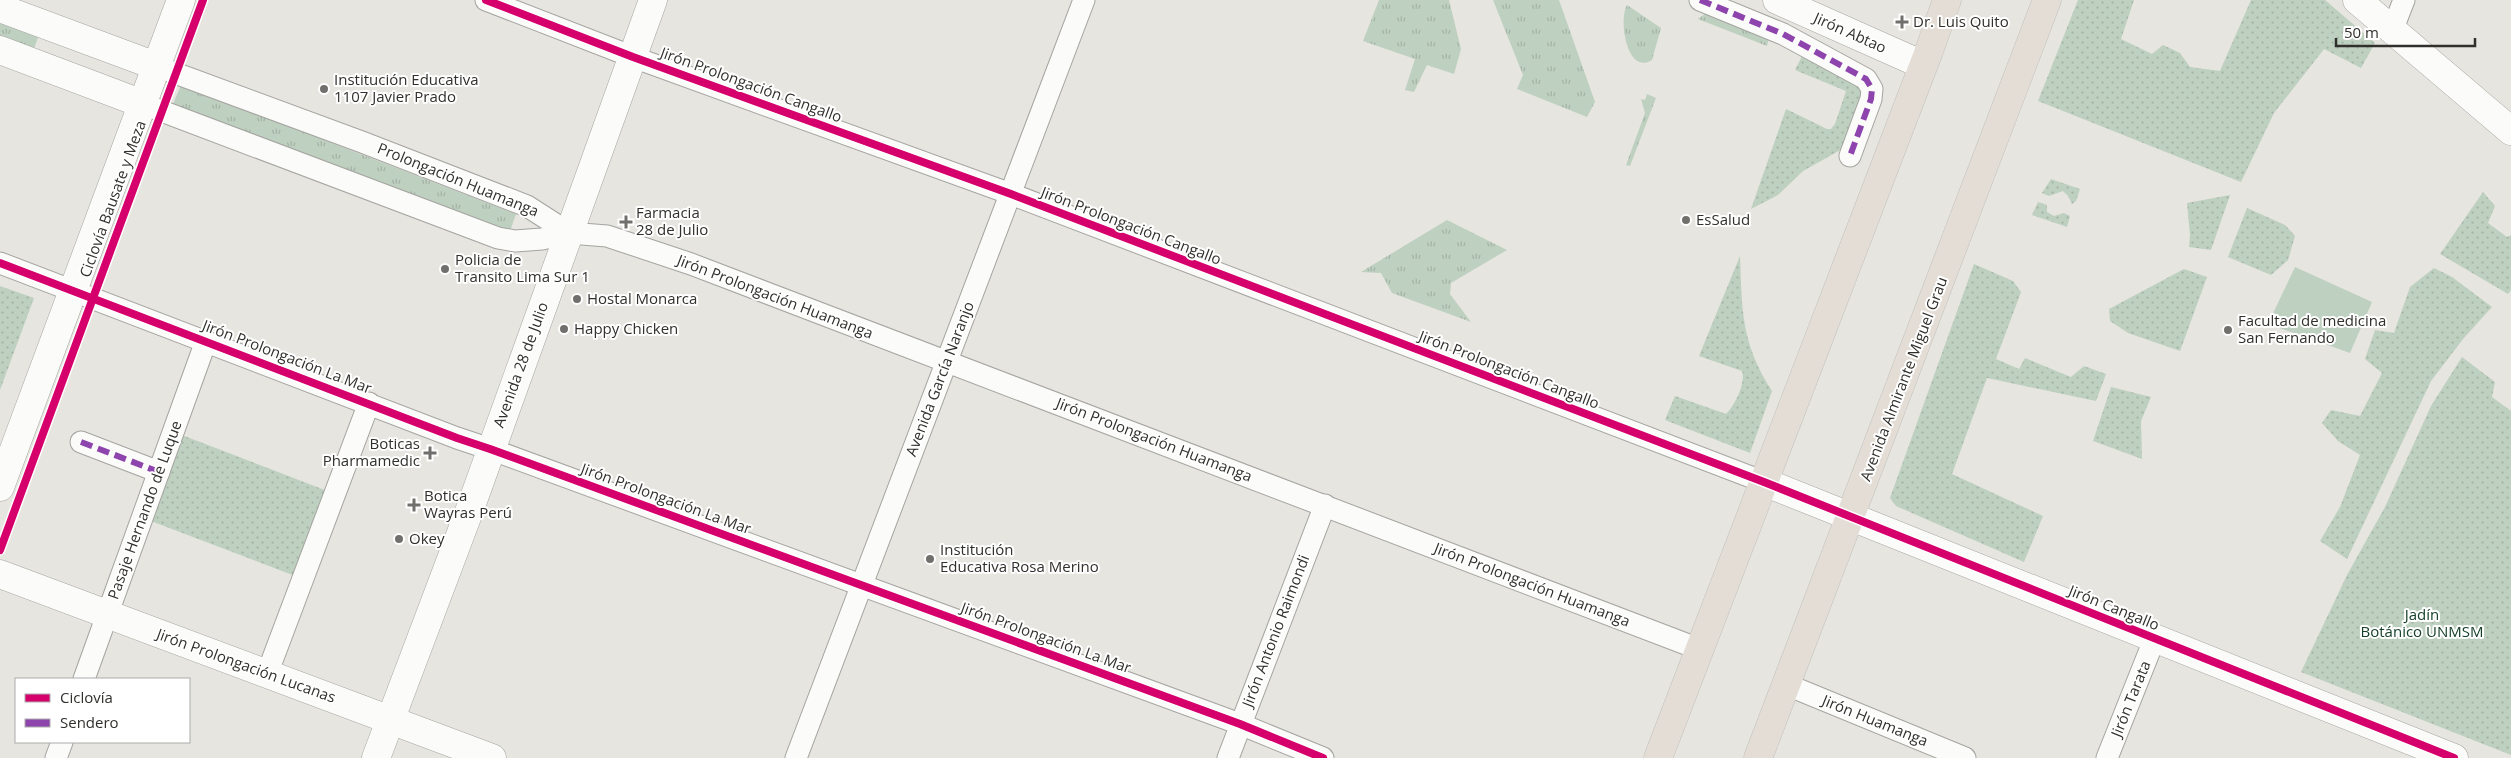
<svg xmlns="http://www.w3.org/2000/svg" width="2511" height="758" viewBox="0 0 2511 758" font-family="'Open Sans',sans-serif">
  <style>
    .grass { fill: url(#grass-tufts) }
    .park { fill: url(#park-dots) }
    .pitch { fill: #bed0c0 }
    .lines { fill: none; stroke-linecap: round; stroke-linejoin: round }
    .street-casing { stroke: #a5a4a0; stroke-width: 23 }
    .secondary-casing { stroke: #a5a4a0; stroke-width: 29 }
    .primary-casing { stroke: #c1c0be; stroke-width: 29 }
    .street { stroke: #fbfbfa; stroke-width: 21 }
    .secondary { stroke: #fbfbfa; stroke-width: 28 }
    .primary { stroke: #e3ddd6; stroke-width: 28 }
    .quiet { stroke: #8e44ad; stroke-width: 6; stroke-dasharray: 12 6; stroke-linecap: butt }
    .cycleway-casing { stroke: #fff; stroke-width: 11 }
    .cycleway { stroke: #d6006c; stroke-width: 8 }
    .poi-dot { fill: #706f6b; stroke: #fff; stroke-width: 2 }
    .labels { text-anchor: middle; stroke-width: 4; stroke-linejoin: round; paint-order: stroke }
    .poi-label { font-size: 15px; fill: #31302c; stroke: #fff; text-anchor: start }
    .street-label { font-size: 15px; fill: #31302c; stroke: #fff }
    .park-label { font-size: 15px; fill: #164128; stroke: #fff }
  </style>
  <defs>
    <pattern id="grass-tufts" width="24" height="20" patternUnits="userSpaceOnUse" patternTransform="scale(1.25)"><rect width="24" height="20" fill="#bed0c0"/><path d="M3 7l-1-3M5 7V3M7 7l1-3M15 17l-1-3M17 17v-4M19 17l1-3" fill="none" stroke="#a4b3a5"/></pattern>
    <pattern id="park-dots" width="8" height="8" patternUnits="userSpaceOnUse" patternTransform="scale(1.25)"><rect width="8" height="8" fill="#bed0c0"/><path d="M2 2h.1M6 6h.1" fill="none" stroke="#a4b3a5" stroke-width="1.8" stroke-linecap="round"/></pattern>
  </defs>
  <rect width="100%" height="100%" fill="#e6e5df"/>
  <g class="grass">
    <path d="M1379,0H1449L1461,49L1454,74L1427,65L1414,92L1405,90L1415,59L1363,41Z"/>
    <path d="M1493,0H1559L1595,102L1587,117L1517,89L1523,75Z"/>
    <path d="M1627,5L1661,28L1652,60C1627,76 1618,20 1627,5Z"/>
    <path d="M1713,8L1770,33L1767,46L1698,19Z"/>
    <path d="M0,16L40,32L32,54L0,42Z"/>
    <path d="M181,85L516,214L509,234L173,104Z"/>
    <path d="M1647,94L1656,98L1630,166L1626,165L1645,113L1641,99L1645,100Z"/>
    <path d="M1447,220L1507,250L1451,283L1450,294L1471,322L1392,293L1381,273L1361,272Z"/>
  </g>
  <g class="park">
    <path d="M2078,0H2134L2121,39L2152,54L2163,45L2180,53L2190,67L2220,71L2251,0H2325L2375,43L2361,68L2324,49L2274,113L2241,182L2038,101Z"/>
    <path d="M1803,54L1852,77L1865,93L1844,148L1803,171L1778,195L1751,209L1786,109L1827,129H1831L1835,124L1846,91L1795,70Z"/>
    <path d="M2051,179L2080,189L2076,201L2072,204L2068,196L2063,191L2049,196L2042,193Z"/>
    <path d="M2483,192L2495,206L2488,223L2507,237L2511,235V290L2508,294L2440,254Z"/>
    <path d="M2230,195L2211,250L2189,247L2190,235L2187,203Z"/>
    <path d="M2038,202L2047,205V212L2054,216L2064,213L2070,216L2067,227L2032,215Z"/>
    <path d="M2247,208L2285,225L2295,236L2288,260L2271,275L2228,257Z"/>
    <path d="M1740,256C1742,311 1741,343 1772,391L1750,453L1665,420L1675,396L1726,414C1735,405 1746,383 1742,371L1699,356Z"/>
    <path d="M1974,264L2013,281L2021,292L1996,359L2019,369L2025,358L2071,377L2084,366L2106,374L2096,401L1987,378L1952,474L2043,516L2024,562L1896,506L1890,498Z"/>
    <path d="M2434,268L2452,277L2492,307L2463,339L2431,381L2347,559L2320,541L2340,507L2360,455L2338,441L2322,423L2331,410L2360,416L2382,373L2365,359L2375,330L2394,333L2410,287Z"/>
    <path d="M2184,269L2207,277L2180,351L2128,333L2110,321L2109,309Z"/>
    <path d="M0,286L34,298L0,390Z"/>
    <path d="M2462,357L2495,382L2492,397L2511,411V755L2301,672L2347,575L2385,507L2431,406Z"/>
    <path d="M2111,387L2151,397L2141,421L2142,459L2093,441Z"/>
    <path d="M174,432L335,494L303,579L143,518Z"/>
  </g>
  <path class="pitch" d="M2295,267L2372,302L2350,353L2268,324Z"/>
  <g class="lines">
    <g class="street-casing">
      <g id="street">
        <path d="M486,0L633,57L1011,194L1764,482"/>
        <path d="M1700,0L1783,34L1866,79L1872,89L1871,99L1850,156"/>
        <path d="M2392,31L2404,0"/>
        <path d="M156,66L362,142L527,206L569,233"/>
        <path d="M143,104L498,238L515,241L542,239L569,233L607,236L691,264L1699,649"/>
        <path d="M0,263L457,438L490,449L1240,724L1323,758"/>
        <path d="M81,442L159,472"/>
        <path d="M267,674L369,403"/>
        <path d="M84,679L206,341"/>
        <path d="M1785,684L1965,758"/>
        <path d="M56,758L62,742"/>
        <path d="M796,758L1084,0"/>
        <path d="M1228,758L1325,505"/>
        <path d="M2107,758L2154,640"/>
      </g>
    </g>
    <g class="secondary-casing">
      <g id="secondary">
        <path d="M1777,0L1923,65"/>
        <path d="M2357,0L2511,131"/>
        <path d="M0,8L156,66"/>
        <path d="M0,50L143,104"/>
        <path d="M1764,482L2454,758"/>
        <path d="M0,487L181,0"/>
        <path d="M0,574L492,758"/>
        <path d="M376,758L470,509L653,0"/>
      </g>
    </g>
    <g class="primary-casing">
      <g id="primary">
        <path d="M1658,758L1929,51L1947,0"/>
        <path d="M1758,758L2047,0"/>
      </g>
    </g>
    <use href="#street" class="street"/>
    <use href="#secondary" class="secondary"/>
    <use href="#primary" class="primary"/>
    <g class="quiet">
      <path d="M1700,0L1783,34L1866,79L1872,89L1871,99L1850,156"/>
      <path d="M81,442L159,472"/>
    </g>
    <g class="cycleway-casing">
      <g id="cycleway">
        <path d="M486,0L633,57L1011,194L1764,482L2454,758"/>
        <path d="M0,263L457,438L490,449L1240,724L1323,758"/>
        <path d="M0,550L203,0"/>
      </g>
    </g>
    <use href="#cycleway" class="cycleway"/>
  </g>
  <g class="poi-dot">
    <path d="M1899.5 14.5h5v5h5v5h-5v5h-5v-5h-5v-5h5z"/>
    <circle cx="324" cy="89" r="5"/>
    <circle cx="1686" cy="220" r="5"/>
    <path d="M623.5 214.5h5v5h5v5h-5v5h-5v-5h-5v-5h5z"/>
    <circle cx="445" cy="269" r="5"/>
    <circle cx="577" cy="299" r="5"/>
    <circle cx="564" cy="329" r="5"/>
    <circle cx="2228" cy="330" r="5"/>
    <path d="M427.5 445.5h5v5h5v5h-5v5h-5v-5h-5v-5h5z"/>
    <path d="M411.5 497.5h5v5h5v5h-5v5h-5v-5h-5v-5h5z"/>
    <circle cx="399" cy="539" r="5"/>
    <circle cx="930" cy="559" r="5"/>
  </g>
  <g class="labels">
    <g class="poi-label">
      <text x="1913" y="27">Dr. Luis Quito</text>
      <text x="334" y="85">Institución Educativa<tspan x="334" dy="17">1107 Javier Prado</tspan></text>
      <text x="636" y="218">Farmacia<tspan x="636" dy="17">28 de Julio</tspan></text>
      <text x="1696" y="225">EsSalud</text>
      <text x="455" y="265">Policia de<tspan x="455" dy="17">Transito Lima Sur 1</tspan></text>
      <text x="587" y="304">Hostal Monarca</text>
      <text x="2238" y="326">Facultad de medicina<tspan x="2238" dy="17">San Fernando</tspan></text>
      <text x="574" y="334">Happy Chicken</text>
      <text x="420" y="449" text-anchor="end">Boticas<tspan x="420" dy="17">Pharmamedic</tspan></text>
      <text x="424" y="501">Botica<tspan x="424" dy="17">Wayras Perú</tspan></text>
      <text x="409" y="544">Okey</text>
      <text x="940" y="555">Institución<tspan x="940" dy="17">Educativa Rosa Merino</tspan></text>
    </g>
    <g class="street-label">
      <text transform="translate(1850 33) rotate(24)" y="5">Jirón Abtao</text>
      <text transform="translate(751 85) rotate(20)" y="5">Jirón Prolongación Cangallo</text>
      <text transform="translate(458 180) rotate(22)" y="5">Prolongación Huamanga</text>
      <text transform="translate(113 199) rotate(-70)" y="5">Ciclovía Bausate y Meza</text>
      <text transform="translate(1131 226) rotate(21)" y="5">Jirón Prolongación Cangallo</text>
      <text transform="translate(775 297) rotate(21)" y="5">Jirón Prolongación Huamanga</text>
      <text transform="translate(287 357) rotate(21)" y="5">Jirón Prolongación La Mar</text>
      <text transform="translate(521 365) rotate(-70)" y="5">Avenida 28 de Julio</text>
      <text transform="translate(1509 370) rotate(21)" y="5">Jirón Prolongación Cangallo</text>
      <text transform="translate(940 379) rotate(-69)" y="5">Avenida García Naranjo</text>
      <text transform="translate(1904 379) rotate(-69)" y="5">Avenida Almirante Miguel Grau</text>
      <text transform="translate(1154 440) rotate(21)" y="5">Jirón Prolongación Huamanga</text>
      <text transform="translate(666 499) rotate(20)" y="5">Jirón Prolongación La Mar</text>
      <text transform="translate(145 510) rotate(-70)" y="5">Pasaje Hernando de Luque</text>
      <text transform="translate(1532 585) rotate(21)" y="5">Jirón Prolongación Huamanga</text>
      <text transform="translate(2114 608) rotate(22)" y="5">Jirón Cangallo</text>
      <text transform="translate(1276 631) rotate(-69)" y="5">Jirón Antonio Raimondi</text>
      <text transform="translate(1046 638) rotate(20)" y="5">Jirón Prolongación La Mar</text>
      <text transform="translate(246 666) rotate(20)" y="5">Jirón Prolongación Lucanas</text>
      <text transform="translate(2131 699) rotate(-68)" y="5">Jirón Tarata</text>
      <text transform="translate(1875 721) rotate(22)" y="5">Jirón Huamanga</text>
    </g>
    <g class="park-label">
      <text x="2422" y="620">Jadín<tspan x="2422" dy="17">Botánico UNMSM</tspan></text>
    </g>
  </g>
  <rect x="15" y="678" width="175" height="65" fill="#ffffff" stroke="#adacab"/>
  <rect x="25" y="694" width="25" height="8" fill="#d6006c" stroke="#adacab"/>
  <text x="60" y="703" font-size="15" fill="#31302c">Ciclovía</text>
  <rect x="25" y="719" width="25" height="8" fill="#8e44ad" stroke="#adacab"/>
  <text x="60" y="728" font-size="15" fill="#31302c">Sendero</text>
  <path d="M2336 38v8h139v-8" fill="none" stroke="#31302c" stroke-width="2.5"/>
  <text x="2344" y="38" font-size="15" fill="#31302c" stroke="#ffffff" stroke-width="4" paint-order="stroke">50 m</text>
</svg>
